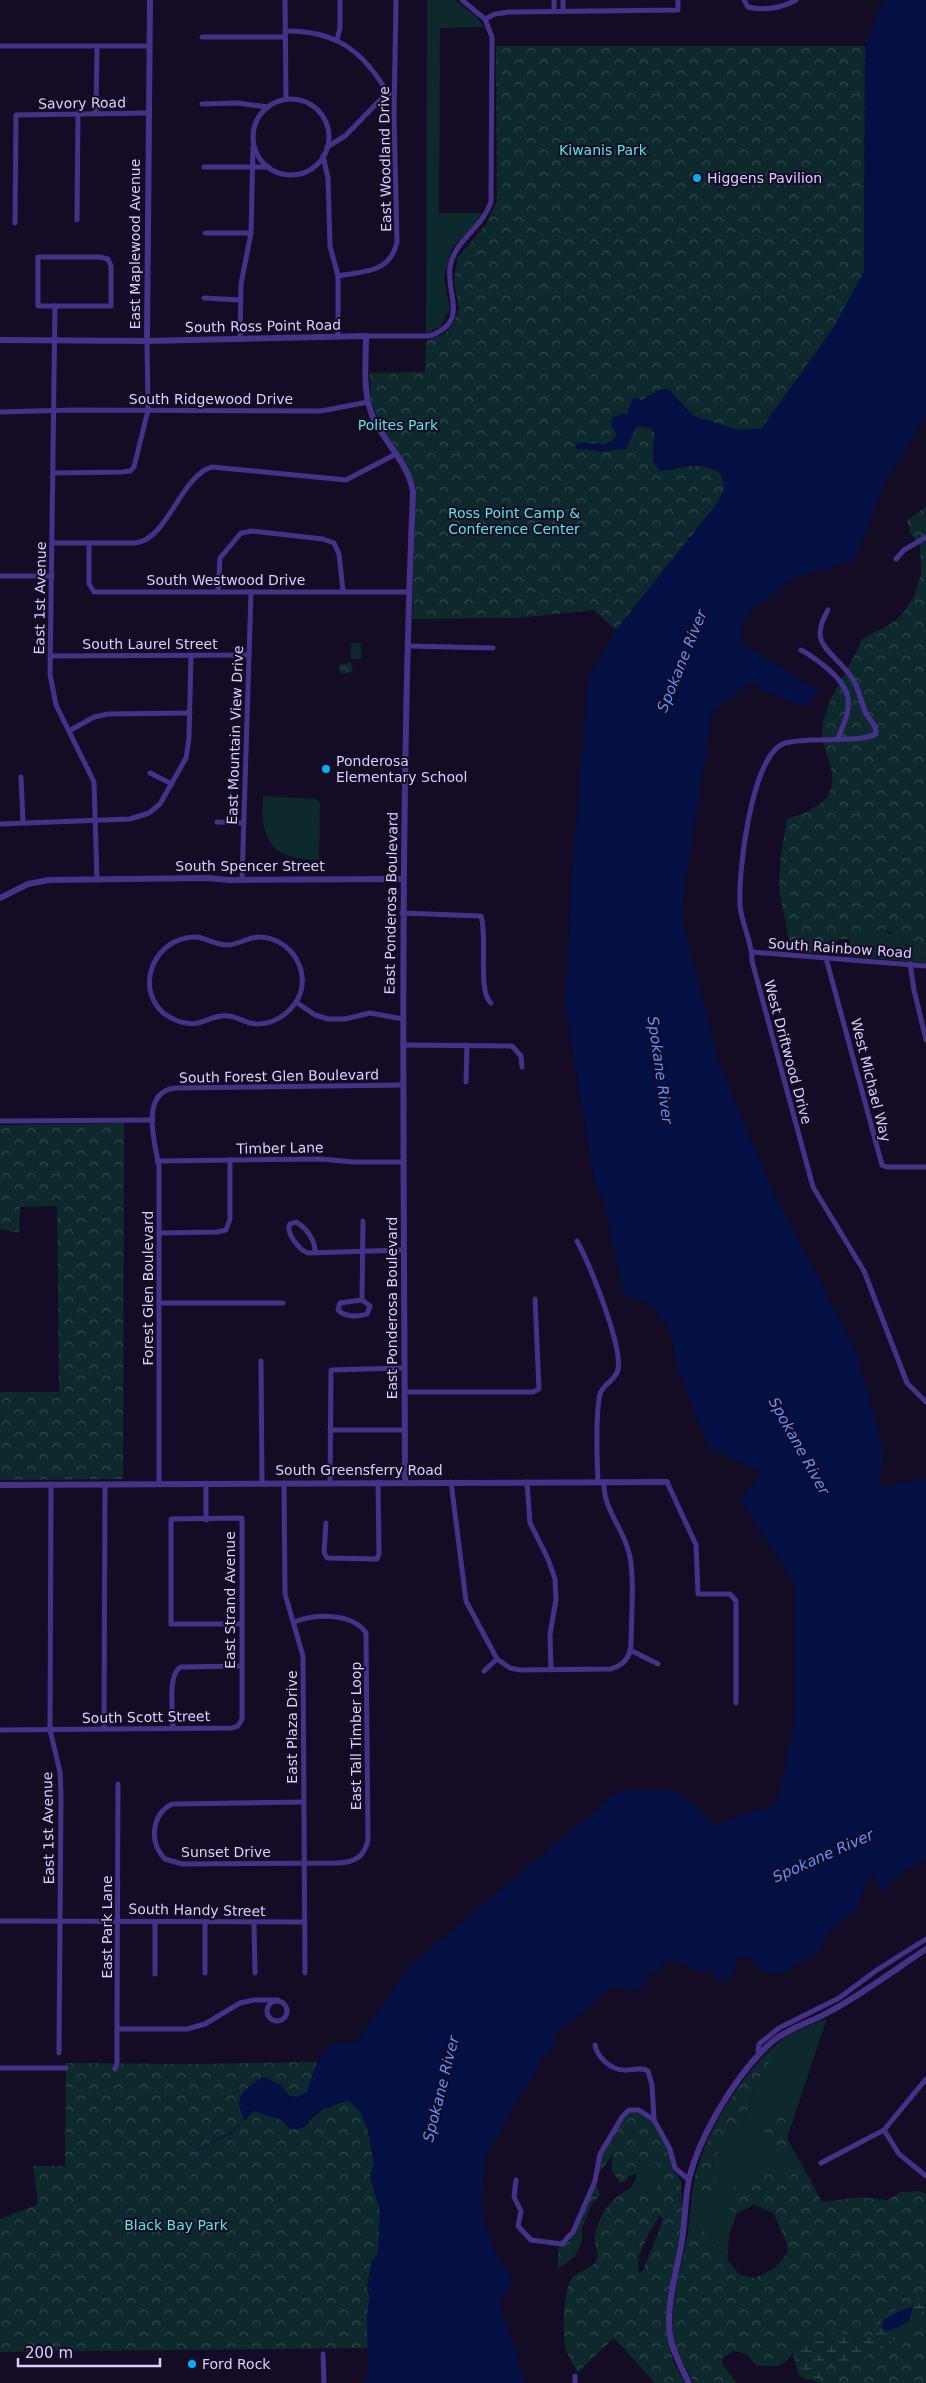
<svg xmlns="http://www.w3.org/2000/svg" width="926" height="2383" viewBox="0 0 926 2383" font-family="'DejaVu Sans',sans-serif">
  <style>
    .grass { fill: #0e292e }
    .forest { fill: url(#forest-crowns); fill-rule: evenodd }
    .wetland { fill: url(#wetland-marsh) }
    .water { fill: #040f44 }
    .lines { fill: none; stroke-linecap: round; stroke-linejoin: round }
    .stream { stroke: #040f44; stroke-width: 1 }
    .minor { stroke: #463188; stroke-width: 5 }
    .tertiary { stroke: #463188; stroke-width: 6 }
    .poi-dot { fill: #00aef9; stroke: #140b24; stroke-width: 2 }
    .labels { text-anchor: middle; stroke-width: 4; stroke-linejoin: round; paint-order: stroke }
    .street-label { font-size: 14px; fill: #ddceff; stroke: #140b24 }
    .park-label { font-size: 14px; fill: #4debe3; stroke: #140b24 }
    .poi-label { font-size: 14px; fill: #ddceff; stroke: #140b24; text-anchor: start }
    .water-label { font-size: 15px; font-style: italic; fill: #5c93ff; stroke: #140b24 }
  </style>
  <defs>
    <pattern id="forest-crowns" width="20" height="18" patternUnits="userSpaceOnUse" patternTransform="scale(1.25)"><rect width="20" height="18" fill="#0e292e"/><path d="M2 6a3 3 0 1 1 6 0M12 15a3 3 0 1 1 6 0" fill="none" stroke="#31474d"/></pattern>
    <pattern id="wetland-marsh" width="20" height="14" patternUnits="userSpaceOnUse" patternTransform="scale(1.25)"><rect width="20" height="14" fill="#0e292e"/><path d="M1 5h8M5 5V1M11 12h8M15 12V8" fill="none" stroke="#31474d"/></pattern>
  </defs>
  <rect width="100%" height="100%" fill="#140b24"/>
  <g class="grass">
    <path d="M427,0H455L477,17L484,27L440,28L439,213H482L476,223L452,248L444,278L450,309L441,326L426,334Z"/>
    <rect x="351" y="643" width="10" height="16"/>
    <path d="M263,796L316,799L320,803L319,860C271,860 260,841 263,796Z"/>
    <path d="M875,930C906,932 904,955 926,959V963L849,956L850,939H862Z"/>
    <path d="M827,2018L795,2114H777L773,2138L785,2152L793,2149L806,2172H778L730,2211L737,2213L729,2235L728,2260L704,2231L695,2228L688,2233L692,2194L701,2197L716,2179L712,2163L725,2139L742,2126L757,2082L769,2063V2051L786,2036Z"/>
    <path d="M637,2164H657L662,2175L656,2192L642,2194L630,2189L637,2176L635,2174L629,2176L632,2169Z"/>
    <path d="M578,2225L582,2228C583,2239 581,2248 574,2257L570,2241Z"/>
  </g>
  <g class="forest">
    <path d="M496,46H865L864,272L834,327L762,429L738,430L693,416L669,390L661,389L628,408L627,414H621L611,425L617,434L613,441L604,444L580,443C601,459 626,452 636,426C651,425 658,431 654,445L671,470C687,464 707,463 720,473L725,487L719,501L616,630L594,610L518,618L412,619L416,486L376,415L371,399L370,373L425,372L426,341L446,333L454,322L459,309L454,280L458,257L486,224L497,200Z"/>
    <path d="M926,507V959L914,955L908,946L889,931L875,930L862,939H840L821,954L791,951L779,889L780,861L787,819C816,810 840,799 830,764C825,748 819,736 824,719C831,690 852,666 862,639L892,623L902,615L913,598L921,575L920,546L911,534L907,520Z"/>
    <path d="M351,662L353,672L341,674L339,665Z"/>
    <path d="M124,1123L123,1479L0,1480V1392H59L57,1206L20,1207L19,1233L0,1229V1125Z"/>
    <path d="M769,2051V2063L757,2082L742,2126L725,2139L712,2163L716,2179L715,2194L701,2197L692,2194C698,2145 734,2085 769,2051Z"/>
    <path d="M317,2062L307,2092L297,2097L289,2096L281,2085L263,2077L246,2120L253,2110L282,2120L290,2129L306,2126C316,2111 331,2104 349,2101L360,2110L368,2131L374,2164L370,2176L380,2211L378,2253L371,2264L367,2288L370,2297L367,2316L368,2348L0,2352V2219L38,2204L33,2166H65L66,2063L201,2064Z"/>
    <path d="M629,2112H639L653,2121L669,2151L672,2169L681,2180L682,2221L666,2309V2327L673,2361L685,2383H655L614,2338L578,2372C574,2365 568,2357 566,2349C562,2334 563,2288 573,2277C579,2270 593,2270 597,2259C599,2251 594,2244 595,2237C597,2217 612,2196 630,2189L642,2194L655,2192L662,2175L657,2164H637L632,2169L626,2181L620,2183L611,2169L613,2154L599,2173C600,2149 614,2131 629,2112ZM660,2215L663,2219C658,2237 649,2253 643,2271L640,2273C632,2259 652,2228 660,2215Z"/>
    <path d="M777,2114H795L787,2138L793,2149L785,2152L776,2149L773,2138L762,2130L766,2122Z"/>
    <path d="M778,2172H806L822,2202L861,2197L888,2200L901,2192L920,2191L926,2194V2303L878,2331C863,2346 851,2332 833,2334C828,2335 824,2338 819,2340C813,2343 806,2342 799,2343C784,2367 784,2368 756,2365L747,2354L734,2351L722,2358V2364L737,2383H694C689,2372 680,2360 676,2348C665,2315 682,2266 688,2233L695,2228L704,2231L740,2275L755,2278L775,2268L788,2252L787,2243L773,2213L754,2205L737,2213L730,2211L731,2191L739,2182Z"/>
    <path d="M596,2183L600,2195L591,2205L582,2228L578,2225Z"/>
    <path d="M570,2241L574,2257L558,2269V2247Z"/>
    <path d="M926,2307V2383H816L828,2366L890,2344Z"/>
  </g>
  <path class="wetland" d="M909,2303H924L926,2307L890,2344L859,2360L828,2366L818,2381L805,2379L799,2376L793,2353L799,2343L818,2341L831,2334L842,2333L863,2339L873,2336L884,2317Z"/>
  <g class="water">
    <path d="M883,0H926V416L885,483L855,560L791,579L747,614L739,642L820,691L804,708L749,683L712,712L681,914L720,1065L773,1192L856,1350L884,1452C884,1464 879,1474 880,1486C892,1490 898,1482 909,1481C914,1480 920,1480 926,1480V1858L891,1880L888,1890L883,1893L873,1875L869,1877L857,1909L828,1933L819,1951L783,1973C767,1976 758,1967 748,1956L738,1958L730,1978L715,1980L710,1968L704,1973L672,1960L661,1965L657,1977L653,1970L647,1977L648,1982L641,1984L643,1989L631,1992V1987L610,1988L569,2023L560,2028L554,2040V2046L549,2053L541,2057L535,2074L520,2095L484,2160L482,2212L495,2252L514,2283L499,2300L526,2383H364L368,2372L367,2316L370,2297L367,2288L371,2263L378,2253L380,2211L370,2176L374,2164L368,2131L360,2111L349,2101C336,2103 326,2108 315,2114C304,2122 308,2131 290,2129L282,2120L253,2111L246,2120L244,2119C232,2096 244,2090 263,2077L281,2085L289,2096L297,2097L307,2092C315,2073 315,2052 337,2044C344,2042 350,2043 357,2042L409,1967L618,1791H677L716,1825L777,1803L795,1721V1584L740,1500L763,1472L710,1449L677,1368L669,1327L649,1304L624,1294L604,1204L594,1180L565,1006L571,889L588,679L616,630L719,501L725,487L720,473C702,459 680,469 659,471C657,467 654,463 653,460C650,443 667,423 636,427L626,449L603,451L577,449L576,446L577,443L604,444L613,441L617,435L611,425L613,417L627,414L632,400L636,398L641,400L661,389L669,390L693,416L738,430L761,429L834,327L864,272L865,46Z"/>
    <path d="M909,2307L912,2308C913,2322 899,2328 887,2331L882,2328L884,2319Z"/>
  </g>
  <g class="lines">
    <path class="stream" d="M196,2151L231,2133L244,2119"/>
    <g class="minor">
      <path d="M285,0L286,99"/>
      <path d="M563,0V11"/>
      <path d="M744,0L748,7C764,11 782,8 796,0"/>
      <path d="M554,11V0"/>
      <path d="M485,19L495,14L510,12L678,10V0"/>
      <path d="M285,31C335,30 364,51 388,94"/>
      <path d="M202,37H285"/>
      <path d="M337,40L340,28V0"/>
      <path d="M0,46H149"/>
      <circle cx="291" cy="137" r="38"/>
      <path d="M202,104L238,103L268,107"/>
      <path d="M96,113L97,47"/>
      <path d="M327,147L345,136L384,96L389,94"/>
      <path d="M323,156L328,178L330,246L338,276V336"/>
      <path d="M204,167H269"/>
      <path d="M77,220L78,114"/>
      <path d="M15,223L16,115L148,113"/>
      <path d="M205,233H251"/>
      <path d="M38,257H100L108,259L111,266V306H38Z"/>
      <path d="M338,276C365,271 390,273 397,242L394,115L396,0"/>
      <path d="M204,298L240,300"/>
      <path d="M55,306L50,674L56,705L94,782L97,880"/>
      <path d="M366,336H429C470,322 446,295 450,267C455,239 482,229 491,202L492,37L485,19L462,0"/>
      <path d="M240,338L241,284L251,233L253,147"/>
      <path d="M0,412L72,410L321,411L368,402"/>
      <path d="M53,473L122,472L130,471L134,467L148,410L147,341"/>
      <path d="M52,543H135C168,540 180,476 212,467L346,480L394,455"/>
      <path d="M89,543V584L94,592H409"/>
      <path d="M896,559L904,550L926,537"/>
      <path d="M0,576H52"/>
      <path d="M218,592L220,558L241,533L252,531L323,539L334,543L339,554L343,591"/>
      <path d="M828,610C806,647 835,651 852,678C859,688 861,702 866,714C871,721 876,725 876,734C857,744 810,736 785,743C751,754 738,874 740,906C742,925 753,945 752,961L813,1187L864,1271L907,1383L926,1402"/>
      <path d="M407,646L493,648"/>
      <path d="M801,650C811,655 818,661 827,668C855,692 852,706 838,738"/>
      <path d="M50,656L249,655"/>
      <path d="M69,731L94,717L108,714L190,713"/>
      <path d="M150,773L172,784"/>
      <path d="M21,777L23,822"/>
      <path d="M217,822L244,823"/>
      <path d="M0,824L130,819L149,813L160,804L186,758L189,738L191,655"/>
      <path d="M242,880L251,592"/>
      <path d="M402,913L481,916C488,936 477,992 491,1003"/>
      <path d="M197,937C208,939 216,945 227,945C238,945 248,937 259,937C291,937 314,974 296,1002C286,1017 268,1027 250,1023C243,1021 237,1017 229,1016C210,1013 201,1030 178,1021C130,1004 147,936 197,937Z"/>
      <path d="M752,952L926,966"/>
      <path d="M826,958L882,1165L887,1167H926"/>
      <path d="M910,964L914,990L926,1040"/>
      <path d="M296,1002L315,1015L328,1019H345L370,1013L403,1019"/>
      <path d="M403,1045L512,1046L521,1056L522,1067"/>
      <path d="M466,1082L467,1045"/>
      <path d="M0,1121L153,1120"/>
      <path d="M157,1161L321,1159L354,1162H403"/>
      <path d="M159,1233L217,1232L226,1230L230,1219V1160"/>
      <path d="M577,1241C589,1263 623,1346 618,1370C615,1381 603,1384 600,1394C595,1416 597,1458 598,1482"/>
      <path d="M315,1253C316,1241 306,1227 296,1222L290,1224C285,1232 299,1250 308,1253L403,1250"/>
      <path d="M362,1300L340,1303L338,1310C344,1317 358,1317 367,1314L370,1306L362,1300L363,1221"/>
      <path d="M159,1303H283"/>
      <path d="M261,1361L262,1483"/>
      <path d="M405,1392H533L539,1389L535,1299"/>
      <path d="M330,1430H405"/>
      <path d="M451,1482L466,1601L497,1659L510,1668L520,1670L610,1669C623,1666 630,1658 631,1645C631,1621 635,1574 629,1553C623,1527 603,1510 604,1482"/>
      <path d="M527,1482L530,1523L548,1559L555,1579L556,1600L550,1634L551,1670"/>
      <path d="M667,1482L696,1545L698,1594H730L736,1601V1703"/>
      <path d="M159,1483V1167C155,1144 139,1091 176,1088L403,1085"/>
      <path d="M206,1483V1520"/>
      <path d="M284,1483L285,1594L303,1656L305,1973"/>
      <path d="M330,1483L331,1370L404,1368"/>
      <path d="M51,1484L50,1730L60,1772L61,1794L59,2053"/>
      <path d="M326,1523L324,1552L327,1558L377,1559L379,1554L378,1482"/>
      <path d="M294,1622C315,1614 352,1612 366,1633L368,1840C364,1858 354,1862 338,1863L182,1864L165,1859C149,1843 151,1815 172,1804L304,1802"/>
      <path d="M630,1650L658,1664"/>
      <path d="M484,1671L497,1659"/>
      <path d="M173,1728C173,1714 167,1673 181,1667L242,1666"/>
      <path d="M104,1729L105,1484"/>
      <path d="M0,1730L232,1728L238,1726L242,1719V1518L171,1519V1624H242"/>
      <path d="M0,1921L304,1922"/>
      <path d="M155,1922V1974"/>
      <path d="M205,1923V1973"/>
      <path d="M254,1923L255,1973"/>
      <circle cx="277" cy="2011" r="10"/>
      <path d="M117,2029H187L205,2024L240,2003L254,2000H278"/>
      <path d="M595,2045C597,2057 611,2070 624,2070C633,2071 641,2066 648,2071L652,2085L654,2119"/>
      <path d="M761,2053L758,2051L759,2044L779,2028L839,1998L877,1970L926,1939"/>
      <path d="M0,2068H66"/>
      <path d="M115,2069L117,2063V2029L118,1784"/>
      <path d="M884,2130L899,2154L926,2176"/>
      <path d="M821,2163L884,2130L926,2079"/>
      <path d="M516,2180L514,2197L521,2211L518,2226L531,2240L562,2244L573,2232L595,2181L600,2154L622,2117L629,2110H639L654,2120L670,2149L675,2168L689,2180"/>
      <path d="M323,2354L324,2383"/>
      <path d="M575,2376V2383"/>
    </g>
    <g class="tertiary">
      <path d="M0,340L147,341L366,336C366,362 362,393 373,417C384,442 409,464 413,492C399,822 404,1152 405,1482"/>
      <path d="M147,341L150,0"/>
      <path d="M0,898L28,884L49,880L208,878L228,880L403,879"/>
      <path d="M0,1485L667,1482"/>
      <path d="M689,2383C682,2369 675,2356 671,2341C664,2309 677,2272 682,2240C685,2220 685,2199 689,2179C700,2134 738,2071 773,2041C789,2028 809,2023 827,2013C861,1995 893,1971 926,1949"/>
    </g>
  </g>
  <g class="poi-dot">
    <circle cx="697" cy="178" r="5"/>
    <circle cx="326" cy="769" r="5"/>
    <circle cx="192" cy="2364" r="5"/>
  </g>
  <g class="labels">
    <g class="street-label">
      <text transform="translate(82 103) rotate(-1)" y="5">Savory Road</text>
      <text transform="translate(385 159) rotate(-91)" y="5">East Woodland Drive</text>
      <text transform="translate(135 244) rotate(-90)" y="5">East Maplewood Avenue</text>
      <text transform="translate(263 326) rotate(-1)" y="5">South Ross Point Road</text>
      <text x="211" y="404">South Ridgewood Drive</text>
      <text x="226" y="585">South Westwood Drive</text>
      <text transform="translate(40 598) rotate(-89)" y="5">East 1st Avenue</text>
      <text x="150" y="649">South Laurel Street</text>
      <text transform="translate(235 735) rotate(-88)" y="5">East Mountain View Drive</text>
      <text x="250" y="871">South Spencer Street</text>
      <text transform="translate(391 903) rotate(-89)" y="5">East Ponderosa Boulevard</text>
      <text transform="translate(840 948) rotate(4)" y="5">South Rainbow Road</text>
      <text transform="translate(788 1052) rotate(75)" y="5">West Driftwood Drive</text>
      <text transform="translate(279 1076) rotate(-1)" y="5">South Forest Glen Boulevard</text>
      <text transform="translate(871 1080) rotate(76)" y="5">West Michael Way</text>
      <text transform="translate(280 1148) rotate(-1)" y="5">Timber Lane</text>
      <text transform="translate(148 1288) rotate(-90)" y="5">Forest Glen Boulevard</text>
      <text transform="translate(392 1308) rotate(-90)" y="5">East Ponderosa Boulevard</text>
      <text x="359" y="1475">South Greensferry Road</text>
      <text transform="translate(230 1600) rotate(-90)" y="5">East Strand Avenue</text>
      <text transform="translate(146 1717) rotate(-1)" y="5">South Scott Street</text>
      <text transform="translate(292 1727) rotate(-90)" y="5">East Plaza Drive</text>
      <text transform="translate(356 1736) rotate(-90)" y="5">East Tall Timber Loop</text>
      <text transform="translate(48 1828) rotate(-91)" y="5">East 1st Avenue</text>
      <text x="226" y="1857">Sunset Drive</text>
      <text transform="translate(197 1910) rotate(1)" y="5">South Handy Street</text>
      <text transform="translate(107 1927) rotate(-90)" y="5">East Park Lane</text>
    </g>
    <g class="park-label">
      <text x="603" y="155">Kiwanis Park</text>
      <text x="398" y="430">Polites Park</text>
      <text x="514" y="518">Ross Point Camp &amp;<tspan x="514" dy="16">Conference Center</tspan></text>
      <text x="176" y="2230">Black Bay Park</text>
    </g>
    <g class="poi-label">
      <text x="707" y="183">Higgens Pavilion</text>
      <text x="336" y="766">Ponderosa<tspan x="336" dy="16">Elementary School</tspan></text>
      <text x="202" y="2369">Ford Rock</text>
    </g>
    <g class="water-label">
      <text transform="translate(682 661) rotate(-68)" y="5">Spokane River</text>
      <text transform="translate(660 1070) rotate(82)" y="5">Spokane River</text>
      <text transform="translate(799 1446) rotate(61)" y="5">Spokane River</text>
      <text transform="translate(823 1856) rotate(-24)" y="5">Spokane River</text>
      <text transform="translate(441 2089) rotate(-76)" y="5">Spokane River</text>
    </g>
  </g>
  <path d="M18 2358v8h142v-8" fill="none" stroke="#ddceff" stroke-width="2.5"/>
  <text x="25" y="2358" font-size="15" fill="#ddceff" stroke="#140b24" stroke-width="4" paint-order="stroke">200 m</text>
</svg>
